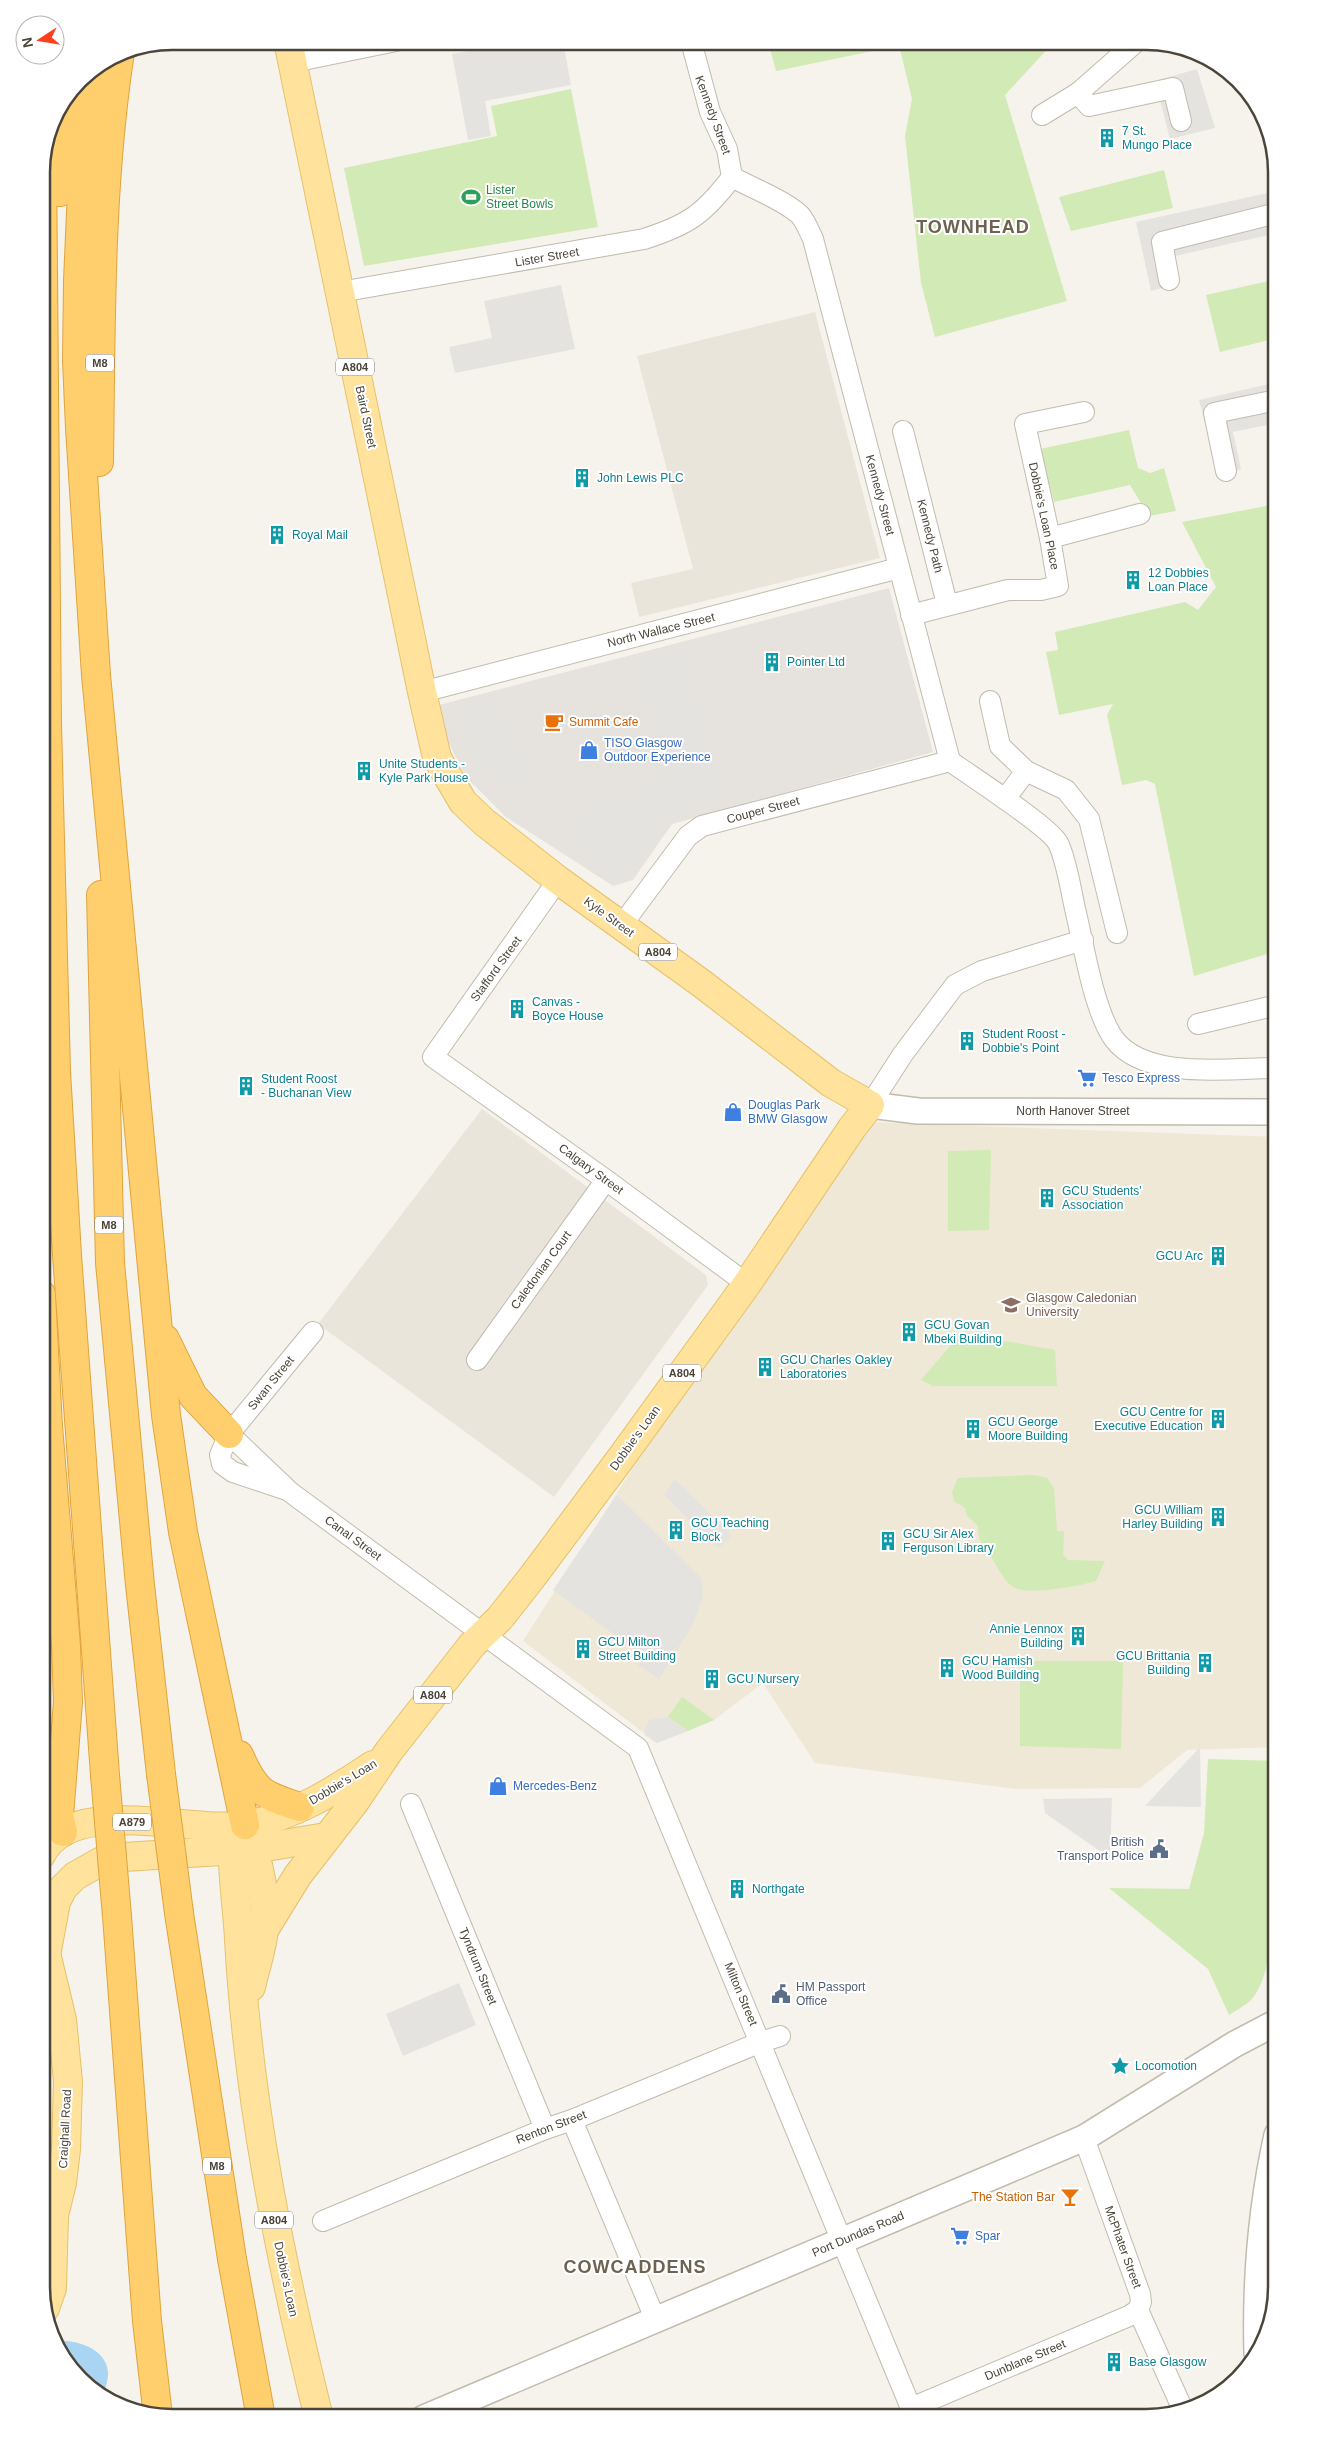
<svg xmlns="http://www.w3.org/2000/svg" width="1318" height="2459" viewBox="0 0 1318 2459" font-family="Arial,sans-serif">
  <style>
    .residential { fill: #eae5da }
    .industrial { fill: #e6e2dd }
    .education { fill: #efe8d6 }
    .green { fill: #d2eab5 }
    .parking { fill: #e5e3e0 }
    .water { fill: #a9d4f2 }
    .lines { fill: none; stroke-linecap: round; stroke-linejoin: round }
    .minor-casing { stroke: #c2bbae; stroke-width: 22 }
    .tertiary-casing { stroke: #c2bbae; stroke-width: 28 }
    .primary-casing { stroke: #e6c16a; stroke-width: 30 }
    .motorway-casing { stroke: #e0a43c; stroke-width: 30 }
    .minor { stroke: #fff; stroke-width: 20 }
    .tertiary { stroke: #fff; stroke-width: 25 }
    .primary { stroke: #ffe39c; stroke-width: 28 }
    .motorway { stroke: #ffcf6e; stroke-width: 28 }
    .motorway-bridge-casing { stroke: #e0a43c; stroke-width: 30; stroke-linecap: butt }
    .motorway-bridge { stroke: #ffcf6e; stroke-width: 28 }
    .labels { text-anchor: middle; stroke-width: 4; stroke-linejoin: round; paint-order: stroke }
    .shield { fill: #fff; stroke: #817c74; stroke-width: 1 }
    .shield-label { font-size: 11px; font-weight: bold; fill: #4b4439 }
    .street-label { font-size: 12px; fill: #4b4439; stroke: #fff }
    .culture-label { font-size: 12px; fill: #0d838f; stroke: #fff; text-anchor: start }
    .leisure-label { font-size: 12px; fill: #27864d; stroke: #fff; text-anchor: start }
    .food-label { font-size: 12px; fill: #c56008; stroke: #fff; text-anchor: start }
    .shop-label { font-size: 12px; fill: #366cbe; stroke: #fff; text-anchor: start }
    .education-label { font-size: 12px; fill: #785e54; stroke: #fff; text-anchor: start }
    .service-label { font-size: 12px; fill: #4e5e75; stroke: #fff; text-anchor: end }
    .district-label { font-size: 18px; font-weight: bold; letter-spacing: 1px; fill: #6e6250; stroke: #fff }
    .rim { fill: none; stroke: #4b4439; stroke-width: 2.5 }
  </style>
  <rect width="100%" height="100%" fill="#f6f3ec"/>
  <g class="residential">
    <path d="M815,312L880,558L639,617L631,583L693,569L637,356Z"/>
    <path d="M482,1109L706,1275L708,1285L554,1497L318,1324Z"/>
  </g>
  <path class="industrial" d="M889,588L933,752L672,824L633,880L613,886L506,817L465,776L447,739L439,705Z"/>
  <path class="education" d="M870,1122L1277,1137V1747L1187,1750L1140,1788L1016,1789L815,1763L763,1683L714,1720L657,1743L523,1641L629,1474Z"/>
  <g class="green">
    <path d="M768,41H881L883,49L776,71Z"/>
    <path d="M898,41L1054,42L1005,95L1067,301L935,337L921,283L905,136L912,99Z"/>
    <path d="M571,89L598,227L364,266L344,168L497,136L491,106Z"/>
    <path d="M1164,170L1173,208L1071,231L1059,197Z"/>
    <path d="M1277,279V338L1220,352L1206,295Z"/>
    <path d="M1129,430L1138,468L1150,473L1164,468L1176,511L1149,516L1130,485L1054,502L1040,449Z"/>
    <path d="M1277,504V951L1194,976L1155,784L1146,780L1122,785L1107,715L1113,704L1059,715L1046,652L1058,650L1055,632L1185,602L1198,610L1216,587L1182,522Z"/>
    <path d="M991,1150L989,1230L948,1231V1151Z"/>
    <path d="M961,1333L1055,1350L1057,1386H933L921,1380Z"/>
    <path d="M1034,1475L1047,1478L1054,1488L1057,1531H1064L1063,1554L1068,1560L1105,1561L1096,1581C1080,1586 1033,1594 1018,1589C1006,1586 998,1567 991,1557C983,1547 977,1539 978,1526L967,1516L965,1508L954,1501L952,1492L958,1478Z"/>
    <path d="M1020,1661H1123L1121,1749L1020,1746Z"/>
    <path d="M682,1697L714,1720L688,1731L668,1717Z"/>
    <path d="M1208,1759L1277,1761C1277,1812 1285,1964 1251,2000C1245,2006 1236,2010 1229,2015L1208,1969L1109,1888L1189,1889L1204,1833Z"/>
  </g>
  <g class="parking">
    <path d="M522,41H563L571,85L485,101L491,136L468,140L452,54Z"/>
    <path d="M1197,69L1215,128L1170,139L1155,81Z"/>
    <path d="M1277,191V233L1175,256L1180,283L1151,291L1136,222Z"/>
    <path d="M561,285L575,349L455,373L449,347L492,338L484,301Z"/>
    <path d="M1277,382V423L1233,432L1241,469L1219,476L1199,400Z"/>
    <path d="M687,649L726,798L671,818L629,878L611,882L585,864L572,821L585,816L583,809L597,797L662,781L632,660Z"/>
    <path d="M497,694L505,722L515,719L531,782L505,792L502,780L488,783L470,754L455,709Z"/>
    <path d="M675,1479L732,1535L718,1548L664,1495Z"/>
    <path d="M617,1495L701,1578L703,1596L693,1624L659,1679L638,1665L644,1656L553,1590Z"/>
    <path d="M668,1717L688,1731L657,1743L645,1735L644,1730L649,1720Z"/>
    <path d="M1200,1747L1201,1807L1145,1806Z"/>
    <path d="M1112,1798L1110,1858L1045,1813L1043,1799Z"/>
    <path d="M459,1983L476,2025L403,2056L386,2014Z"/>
  </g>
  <path class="water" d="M55,2341C75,2339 107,2348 108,2373C108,2381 105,2390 103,2397L99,2396Z"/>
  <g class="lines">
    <g class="minor-casing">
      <g id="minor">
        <path d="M691,41L710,112L727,149L732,177C752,188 784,200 800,215C806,222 809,231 813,239L950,761C969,775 1049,826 1058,843C1067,861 1071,892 1076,913C1084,947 1094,1011 1114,1039C1146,1081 1230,1068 1277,1068"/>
        <path d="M293,62L396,41"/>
        <path d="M1078,93L1089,106L1173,88L1181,121"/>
        <path d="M1042,115L1078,93L1136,42"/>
        <path d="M1169,280L1162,242L1277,213"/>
        <path d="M340,292L644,239C688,225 704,214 732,177"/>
        <path d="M903,431L947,604"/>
        <path d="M1226,471L1214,413L1277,400"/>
        <path d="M1050,538L1140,514"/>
        <path d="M911,615L1008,590H1041L1058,586L1050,538L1025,424L1084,412"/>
        <path d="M422,692L899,568"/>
        <path d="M990,701L1000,746L1026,771L1066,790L1089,819L1117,933"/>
        <path d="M1005,799L1026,771"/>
        <path d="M558,880L433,1057L606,1180L747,1284"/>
        <path d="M621,926L688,836L702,826L950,761"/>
        <path d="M1198,1024L1277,1005"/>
        <path d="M870,1105L903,1054L955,985L982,971L1083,940"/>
        <path d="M477,1360L606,1180"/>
        <path d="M229,1434L290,1492L638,1748L915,2418"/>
        <path d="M284,1489L233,1472L222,1464L220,1455L229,1434L313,1332"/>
        <path d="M411,1804L545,2129"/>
        <path d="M572,2120L656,2321"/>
        <path d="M1084,2138L1140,2294L1141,2302L1138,2310L1183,2410"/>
        <path d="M323,2221L545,2129L572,2120L761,2042L780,2036"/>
        <path d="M911,2408L1129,2316L1138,2310"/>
      </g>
    </g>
    <g class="tertiary-casing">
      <g id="tertiary">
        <path d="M870,1105L918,1111L1277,1112"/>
        <path d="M1257,2353C1255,2279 1261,2207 1277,2135"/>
        <path d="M424,2418L1084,2138L1235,2044L1277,2022"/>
      </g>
    </g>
    <g class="primary-casing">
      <g id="primary">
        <path d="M234,1826C230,1864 237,1901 239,1939C248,2102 280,2260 319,2418"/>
        <path d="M247,1831C259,1860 267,1899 264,1930C262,1949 255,1969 251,1987"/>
        <path d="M41,1855C71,1793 193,1835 246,1825C293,1817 334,1791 373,1765"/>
        <path d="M264,1930L298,1875L354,1803L389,1751L472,1645L500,1618L533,1576L621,1458L747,1284L852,1128L870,1105L831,1083L701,983L558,880L484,822L463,802L437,758L422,692L288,41"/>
        <path d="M41,1932L62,2020L68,2081L66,2149L62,2183L54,2215L52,2288L45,2308"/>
        <path d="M47,1950L56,1902L63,1888L75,1876L107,1858L254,1849L326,1837"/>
      </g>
    </g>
    <g class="motorway-casing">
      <g id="motorway">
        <path d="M91,72L83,167L78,281L77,361L80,428L96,675L166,1415L183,1532L245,1825"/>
        <path d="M42,160L47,724L56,1072L67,1255L105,1775"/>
        <path d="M60,192L62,105"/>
        <path d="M99,462C101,326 99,188 120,52"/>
        <path d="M101,895L110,1263L140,1585L161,1774"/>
        <path d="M41,1294L48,1426L66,1646L68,1702L59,1816L63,1832"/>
        <path d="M165,1339L193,1396L229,1434"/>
        <path d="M239,1755C255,1792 262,1795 300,1807"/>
        <path d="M179,1913L232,2259L261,2418"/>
        <path d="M117,1916L147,2321L158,2416"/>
      </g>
    </g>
    <use href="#minor" class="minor"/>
    <use href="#tertiary" class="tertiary"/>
    <use href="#primary" class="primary"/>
    <use href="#motorway" class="motorway"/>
    <g class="motorway-bridge-casing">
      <g id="motorway-bridge">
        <path d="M161,1774L179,1913"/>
        <path d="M105,1775L117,1916"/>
      </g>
    </g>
    <use href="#motorway-bridge" class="motorway-bridge"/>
  </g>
  <defs>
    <g id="building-bare" transform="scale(1.5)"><path d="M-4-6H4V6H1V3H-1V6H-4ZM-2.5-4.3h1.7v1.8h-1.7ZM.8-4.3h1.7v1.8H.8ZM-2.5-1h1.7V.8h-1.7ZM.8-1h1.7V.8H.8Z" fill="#0f9aa8" stroke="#fff" stroke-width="2.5" paint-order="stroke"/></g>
    <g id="stadium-bare" transform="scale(1.5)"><path d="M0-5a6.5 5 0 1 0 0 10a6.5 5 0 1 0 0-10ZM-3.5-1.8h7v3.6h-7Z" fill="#2e9e5b" stroke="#fff" stroke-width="2.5" paint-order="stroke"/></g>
    <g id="cafe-bare" transform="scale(1.5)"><path d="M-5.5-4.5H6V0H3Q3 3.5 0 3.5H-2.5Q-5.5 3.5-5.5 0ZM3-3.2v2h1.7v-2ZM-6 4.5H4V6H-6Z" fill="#e8710a" stroke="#fff" stroke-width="2.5" paint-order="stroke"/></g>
    <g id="shop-bare" transform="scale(1.5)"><path d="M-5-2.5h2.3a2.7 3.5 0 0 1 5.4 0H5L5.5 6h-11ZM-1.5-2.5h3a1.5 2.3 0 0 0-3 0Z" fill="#3f7fe0" stroke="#fff" stroke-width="2.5" paint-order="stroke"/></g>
    <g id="supermarket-bare" transform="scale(1.5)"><path d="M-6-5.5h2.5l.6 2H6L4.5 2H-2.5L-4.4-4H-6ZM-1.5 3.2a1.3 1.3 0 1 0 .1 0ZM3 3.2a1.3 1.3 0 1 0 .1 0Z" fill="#3f7fe0" stroke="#fff" stroke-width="2.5" paint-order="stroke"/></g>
    <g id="university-bare" transform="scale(1.5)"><path d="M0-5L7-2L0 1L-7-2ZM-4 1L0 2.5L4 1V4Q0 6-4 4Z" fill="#8d6e63" stroke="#fff" stroke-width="2.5" paint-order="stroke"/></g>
    <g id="civic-bare" transform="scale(1.5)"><path d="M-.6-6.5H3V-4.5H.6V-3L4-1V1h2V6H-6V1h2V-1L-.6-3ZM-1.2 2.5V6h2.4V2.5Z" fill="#5c6f8a" stroke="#fff" stroke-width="2.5" paint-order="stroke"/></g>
    <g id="sight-bare" transform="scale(1.5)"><path d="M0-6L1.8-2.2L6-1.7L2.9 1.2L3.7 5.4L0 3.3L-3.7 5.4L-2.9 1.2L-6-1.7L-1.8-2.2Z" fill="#0f9aa8" stroke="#fff" stroke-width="2.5" paint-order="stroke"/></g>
    <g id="bar-bare" transform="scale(1.5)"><path d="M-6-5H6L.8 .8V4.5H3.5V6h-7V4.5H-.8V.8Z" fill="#e8710a" stroke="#fff" stroke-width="2.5" paint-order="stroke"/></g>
  </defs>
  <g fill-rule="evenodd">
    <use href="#building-bare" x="1107" y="138"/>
    <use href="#stadium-bare" x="471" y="197"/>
    <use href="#building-bare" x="582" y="478"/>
    <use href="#building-bare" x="277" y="535"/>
    <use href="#building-bare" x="1133" y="580"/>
    <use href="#building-bare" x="772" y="662"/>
    <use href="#cafe-bare" x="554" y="722"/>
    <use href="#shop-bare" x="589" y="750"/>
    <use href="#building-bare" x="364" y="771"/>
    <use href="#building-bare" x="517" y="1009"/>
    <use href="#building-bare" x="967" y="1041"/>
    <use href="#supermarket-bare" x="1087" y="1078"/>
    <use href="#building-bare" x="246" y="1086"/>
    <use href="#shop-bare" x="733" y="1112"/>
    <use href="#building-bare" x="1047" y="1198"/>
    <use href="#building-bare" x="1218" y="1256"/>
    <use href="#university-bare" x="1011" y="1305"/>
    <use href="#building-bare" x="909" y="1332"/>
    <use href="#building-bare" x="765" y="1367"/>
    <use href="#building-bare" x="1218" y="1419"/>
    <use href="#building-bare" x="973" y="1429"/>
    <use href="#building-bare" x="1218" y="1517"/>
    <use href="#building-bare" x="676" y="1530"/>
    <use href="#building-bare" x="888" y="1541"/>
    <use href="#building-bare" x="1078" y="1636"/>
    <use href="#building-bare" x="583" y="1649"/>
    <use href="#building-bare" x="1205" y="1663"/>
    <use href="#building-bare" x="947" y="1668"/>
    <use href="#building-bare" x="712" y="1679"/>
    <use href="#shop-bare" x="498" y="1786"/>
    <use href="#civic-bare" x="1159" y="1849"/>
    <use href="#building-bare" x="737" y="1889"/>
    <use href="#civic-bare" x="781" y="1994"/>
    <use href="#sight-bare" x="1120" y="2066"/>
    <use href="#bar-bare" x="1070" y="2197"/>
    <use href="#supermarket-bare" x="960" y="2236"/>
    <use href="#building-bare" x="1114" y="2362"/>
  </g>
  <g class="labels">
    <g class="shield">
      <rect x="86" y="354.5" width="28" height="17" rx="4"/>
      <rect x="336" y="358.5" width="38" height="17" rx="4"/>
      <rect x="639" y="943.5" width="38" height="17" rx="4"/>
      <rect x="95" y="1216.5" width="28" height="17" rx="4"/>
      <rect x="663" y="1364.5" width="38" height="17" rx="4"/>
      <rect x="414" y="1686.5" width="38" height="17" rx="4"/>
      <rect x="113" y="1813.5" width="38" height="17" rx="4"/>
      <rect x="203" y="2157.5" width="28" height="17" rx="4"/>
      <rect x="255" y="2211.5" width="38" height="17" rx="4"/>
    </g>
    <g class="shield-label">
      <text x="100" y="367">M8</text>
      <text x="355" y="371">A804</text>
      <text x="658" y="956">A804</text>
      <text x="109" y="1229">M8</text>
      <text x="682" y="1377">A804</text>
      <text x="433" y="1699">A804</text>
      <text x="132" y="1826">A879</text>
      <text x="217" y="2170">M8</text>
      <text x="274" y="2224">A804</text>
    </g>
    <g class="street-label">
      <text transform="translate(713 115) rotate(70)" y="4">Kennedy Street</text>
      <text transform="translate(547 257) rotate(-10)" y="4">Lister Street</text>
      <text transform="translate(366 417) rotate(78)" y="4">Baird Street</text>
      <text transform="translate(880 495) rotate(75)" y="4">Kennedy Street</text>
      <text transform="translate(1044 516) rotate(78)" y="4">Dobbie's Loan Place</text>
      <text transform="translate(930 536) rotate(76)" y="4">Kennedy Path</text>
      <text transform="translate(661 630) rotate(-14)" y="4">North Wallace Street</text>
      <text transform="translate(763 810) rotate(-15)" y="4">Couper Street</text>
      <text transform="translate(609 917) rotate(36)" y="4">Kyle Street</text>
      <text transform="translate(496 969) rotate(-54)" y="4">Stafford Street</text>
      <text x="1073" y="1115">North Hanover Street</text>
      <text transform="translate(591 1169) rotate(36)" y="4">Calgary Street</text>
      <text transform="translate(541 1270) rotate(-54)" y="4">Caledonian Court</text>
      <text transform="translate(271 1383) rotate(-51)" y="4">Swan Street</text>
      <text transform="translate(635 1438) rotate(-54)" y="4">Dobbie's Loan</text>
      <text transform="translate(353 1538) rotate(36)" y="4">Canal Street</text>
      <text transform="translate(343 1782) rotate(-31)" y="4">Dobbie's Loan</text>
      <text transform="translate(478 1966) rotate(68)" y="4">Tyndrum Street</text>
      <text transform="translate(741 1994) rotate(67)" y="4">Milton Street</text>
      <text transform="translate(551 2127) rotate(-21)" y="4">Renton Street</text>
      <text transform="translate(65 2129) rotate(-87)" y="4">Craighall Road</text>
      <text transform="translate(858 2234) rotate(-23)" y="4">Port Dundas Road</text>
      <text transform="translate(1123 2247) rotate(70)" y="4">McPhater Street</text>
      <text transform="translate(286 2279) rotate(78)" y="4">Dobbie's Loan</text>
      <text transform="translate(1025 2360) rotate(-23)" y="4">Dunblane Street</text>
    </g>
    <g class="culture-label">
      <text x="1122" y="135">7 St.<tspan x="1122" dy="14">Mungo Place</tspan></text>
      <text x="597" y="482">John Lewis PLC</text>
      <text x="292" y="539">Royal Mail</text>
      <text x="1148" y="577">12 Dobbies<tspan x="1148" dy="14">Loan Place</tspan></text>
      <text x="787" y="666">Pointer Ltd</text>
      <text x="379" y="768">Unite Students -<tspan x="379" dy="14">Kyle Park House</tspan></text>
      <text x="532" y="1006">Canvas -<tspan x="532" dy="14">Boyce House</tspan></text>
      <text x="982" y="1038">Student Roost -<tspan x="982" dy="14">Dobbie's Point</tspan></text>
      <text x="261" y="1083">Student Roost<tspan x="261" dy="14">- Buchanan View</tspan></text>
      <text x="1062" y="1195">GCU Students'<tspan x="1062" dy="14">Association</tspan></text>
      <text x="1203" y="1260" text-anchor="end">GCU Arc</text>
      <text x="924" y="1329">GCU Govan<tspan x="924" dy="14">Mbeki Building</tspan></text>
      <text x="780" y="1364">GCU Charles Oakley<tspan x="780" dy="14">Laboratories</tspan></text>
      <text x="1203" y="1416" text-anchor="end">GCU Centre for<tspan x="1203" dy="14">Executive Education</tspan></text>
      <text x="988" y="1426">GCU George<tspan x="988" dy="14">Moore Building</tspan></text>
      <text x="1203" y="1514" text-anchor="end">GCU William<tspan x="1203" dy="14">Harley Building</tspan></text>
      <text x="691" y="1527">GCU Teaching<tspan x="691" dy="14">Block</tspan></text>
      <text x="903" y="1538">GCU Sir Alex<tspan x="903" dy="14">Ferguson Library</tspan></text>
      <text x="1063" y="1633" text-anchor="end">Annie Lennox<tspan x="1063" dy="14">Building</tspan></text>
      <text x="598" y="1646">GCU Milton<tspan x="598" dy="14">Street Building</tspan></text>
      <text x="1190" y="1660" text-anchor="end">GCU Brittania<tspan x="1190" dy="14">Building</tspan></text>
      <text x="962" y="1665">GCU Hamish<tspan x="962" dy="14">Wood Building</tspan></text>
      <text x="727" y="1683">GCU Nursery</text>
      <text x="752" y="1893">Northgate</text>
      <text x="1135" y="2070">Locomotion</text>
      <text x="1129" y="2366">Base Glasgow</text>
    </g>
    <g class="leisure-label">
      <text x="486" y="194">Lister<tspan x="486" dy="14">Street Bowls</tspan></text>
    </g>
    <g class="food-label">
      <text x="569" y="726">Summit Cafe</text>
      <text x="1055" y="2201" text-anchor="end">The Station Bar</text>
    </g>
    <g class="shop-label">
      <text x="604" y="747">TISO Glasgow<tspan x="604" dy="14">Outdoor Experience</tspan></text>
      <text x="1102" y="1082">Tesco Express</text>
      <text x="748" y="1109">Douglas Park<tspan x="748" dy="14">BMW Glasgow</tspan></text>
      <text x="513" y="1790">Mercedes-Benz</text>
      <text x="975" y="2240">Spar</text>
    </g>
    <g class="education-label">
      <text x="1026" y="1302">Glasgow Caledonian<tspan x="1026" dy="14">University</tspan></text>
    </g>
    <g class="service-label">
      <text x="1144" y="1846">British<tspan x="1144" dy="14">Transport Police</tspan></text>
      <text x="796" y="1991" text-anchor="start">HM Passport<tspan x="796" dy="14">Office</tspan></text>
    </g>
    <g class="district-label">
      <text x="973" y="233">TOWNHEAD</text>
      <text x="635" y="2273">COWCADDENS</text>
    </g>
  </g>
  <path d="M0 0H1318V2459H0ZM172 50H1146A122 122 0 0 1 1268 172V2287A122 122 0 0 1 1146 2409H172A122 122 0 0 1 50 2287V172A122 122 0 0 1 172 50Z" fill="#fff" fill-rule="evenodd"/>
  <path class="rim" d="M172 50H1146A122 122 0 0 1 1268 172V2287A122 122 0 0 1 1146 2409H172A122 122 0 0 1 50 2287V172A122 122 0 0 1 172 50Z"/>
  <g transform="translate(40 40) rotate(258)"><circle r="24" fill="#ffffff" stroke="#b7b4b0"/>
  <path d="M0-4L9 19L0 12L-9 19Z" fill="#fc3f1d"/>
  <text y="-8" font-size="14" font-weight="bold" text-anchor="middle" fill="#4b4439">N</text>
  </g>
</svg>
